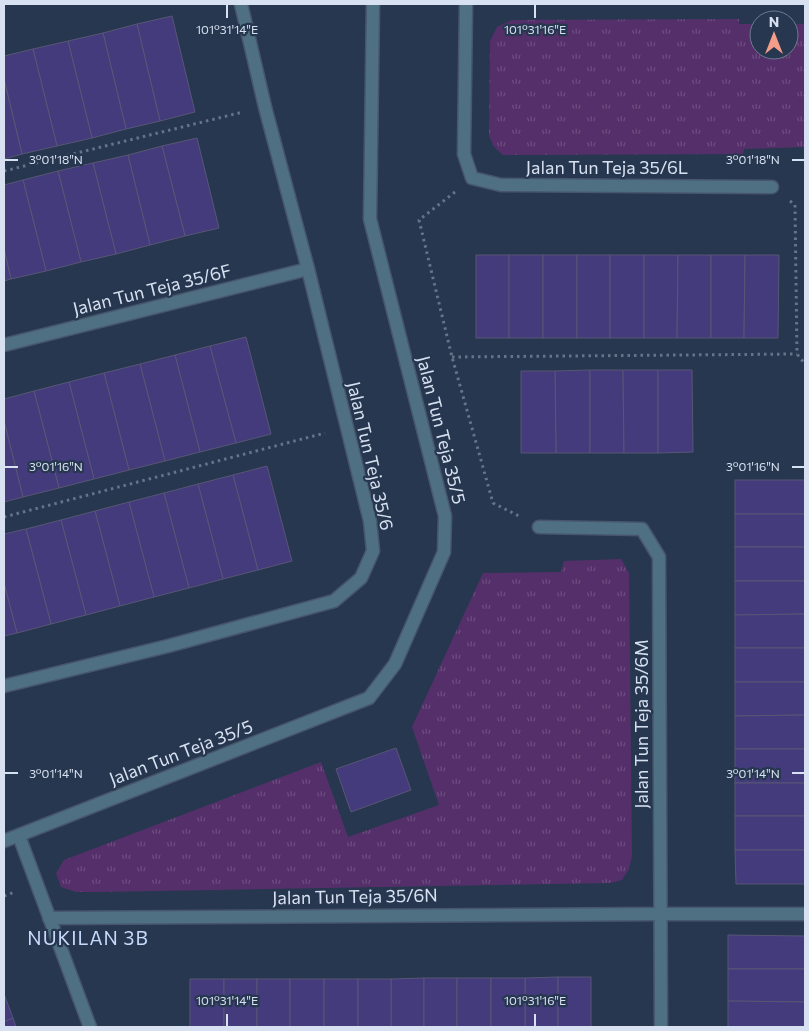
<svg xmlns="http://www.w3.org/2000/svg" width="809" height="1031" viewBox="0 0 809 1031" font-family="Commissioner,sans-serif">
  <style>
    .park { fill: url(#park-tufts) }
    .building { fill: #433b7c; stroke: #585675 }
    .lines { fill: none; stroke-linecap: round; stroke-linejoin: round }
    .service-casing { stroke: #47566c; stroke-width: 15 }
    .minor-casing { stroke: #47566c; stroke-width: 15 }
    .path { stroke: #667489; stroke-width: 3; stroke-dasharray: 2.5 4; stroke-linecap: butt }
    .service { stroke: #4e7082; stroke-width: 12 }
    .minor { stroke: #4e7082; stroke-width: 12 }
    .ticks { fill: none; stroke: #d7e1f1; stroke-width: 2 }
    .labels { text-anchor: middle; stroke-width: 4.5; stroke-linejoin: round; paint-order: stroke }
    .street-label { font-size: 18px; fill: #d7e1f1; stroke: #27374f }
    .neighbourhood-label { font-size: 19px; letter-spacing: 1px; fill: #c6dafa; stroke: #27374f }
    .ticks-label { font-size: 12px; text-anchor: middle; fill: #d7e1f1; stroke: #27374f; stroke-width: 4.5; stroke-linejoin: round; paint-order: stroke }
  </style>
  <defs>
    <pattern id="park-tufts" width="24" height="20" patternUnits="userSpaceOnUse" patternTransform="scale(1.25)"><rect width="24" height="20" fill="#552f6a"/><path d="M3 7l-1-3M5 7V3M7 7l1-3M15 17l-1-3M17 17v-4M19 17l1-3" fill="none" stroke="#6d4d80"/></pattern>
  </defs>
  <rect width="100%" height="100%" fill="#27374f"/>
  <g class="park">
    <path d="M739,19V24H759V50H789V24H805V147L744,149L743,154L503,155L494,147L489,136L490,41L497,27L512,20Z"/>
    <path d="M621,559L629,573L632,856L629,869L622,880L611,883L98,892H76L61,887L56,873L64,860L321,762L348,837L439,805L412,727L483,573L561,572L564,561Z"/>
  </g>
  <g class="building">
    <path d="M172,16L195,112L160,121L137,24Z"/>
    <path d="M137,24L160,121L126,129L103,33Z"/>
    <path d="M103,33L126,129L92,138L68,41Z"/>
    <path d="M68,41L92,138L57,146L33,49Z"/>
    <path d="M33,49L57,146L22,154L4,79V56Z"/>
    <path d="M4,79L22,154L4,159Z"/>
    <path d="M197,138L219,228L185,236L162,146Z"/>
    <path d="M162,146L185,236L150,245L128,155Z"/>
    <path d="M128,155L150,245L116,254L93,163Z"/>
    <path d="M93,163L116,254L81,262L58,171Z"/>
    <path d="M58,171L81,262L46,271L23,180Z"/>
    <path d="M23,180L46,271L11,279L4,249V185Z"/>
    <path d="M4,249L11,279L4,281Z"/>
    <rect x="476" y="255" width="33" height="83"/>
    <rect x="509" y="255" width="34" height="83"/>
    <rect x="543" y="255" width="34" height="83"/>
    <rect x="577" y="255" width="33" height="83"/>
    <rect x="610" y="255" width="34" height="83"/>
    <path d="M644,255H678L677,338H644Z"/>
    <path d="M678,255H711V338H677Z"/>
    <path d="M711,255H745L744,338H711Z"/>
    <path d="M745,255H779L778,338H744Z"/>
    <path d="M246,337L271,434L236,443L210,346Z"/>
    <path d="M210,346L236,443L200,452L175,355Z"/>
    <path d="M175,355L200,452L165,461L140,364Z"/>
    <path d="M140,364L165,461L129,470L104,373Z"/>
    <path d="M590,370V453H556L555,371Z"/>
    <path d="M590,370H623L624,453H590Z"/>
    <path d="M623,370H658V453H624Z"/>
    <path d="M658,370H692L693,452L658,453Z"/>
    <path d="M521,371H555L556,453H521Z"/>
    <path d="M104,373L129,470L94,479L69,382Z"/>
    <path d="M69,382L94,479L59,488L34,391Z"/>
    <path d="M34,391L59,488L23,497L4,421V399Z"/>
    <path d="M4,421L23,497L4,502Z"/>
    <path d="M267,466L292,561L258,570L233,475Z"/>
    <path d="M233,475L258,570L223,579L198,484Z"/>
    <rect x="735" y="480" width="70" height="34"/>
    <path d="M198,484L223,579L189,588L164,493Z"/>
    <path d="M164,493L189,588L154,597L129,502Z"/>
    <path d="M129,502L154,597L120,606L95,511Z"/>
    <path d="M95,511L120,606L86,615L61,520Z"/>
    <rect x="735" y="514" width="70" height="33"/>
    <path d="M61,520L86,615L51,624L26,529Z"/>
    <path d="M26,529L51,624L17,633L4,583V534Z"/>
    <rect x="735" y="547" width="70" height="34"/>
    <path d="M735,581H805V614L735,615Z"/>
    <path d="M4,583L17,633L4,636Z"/>
    <path d="M805,614V648H735V615Z"/>
    <rect x="735" y="648" width="70" height="34"/>
    <path d="M735,682H805V715L735,716Z"/>
    <path d="M805,715V749H735V716Z"/>
    <path d="M396,748L411,790L351,812L336,769Z"/>
    <rect x="735" y="749" width="70" height="34"/>
    <rect x="735" y="783" width="70" height="33"/>
    <rect x="735" y="816" width="70" height="34"/>
    <path d="M735,850H805V884H736Z"/>
    <path d="M728,935L805,936V969H728Z"/>
    <path d="M728,969H805V1002L728,1001Z"/>
    <path d="M558,977V1027H525V978Z"/>
    <rect x="558" y="977" width="33" height="50"/>
    <path d="M424,978V1027H391V979Z"/>
    <rect x="424" y="978" width="33" height="49"/>
    <rect x="457" y="978" width="34" height="49"/>
    <rect x="491" y="978" width="34" height="49"/>
    <rect x="190" y="979" width="34" height="48"/>
    <rect x="224" y="979" width="33" height="48"/>
    <rect x="257" y="979" width="33" height="48"/>
    <rect x="290" y="979" width="34" height="48"/>
    <rect x="324" y="979" width="34" height="48"/>
    <rect x="358" y="979" width="33" height="48"/>
    <path d="M4,994L13,1018L4,1022Z"/>
    <path d="M728,1001L805,1002V1027H728Z"/>
    <path d="M13,1018L16,1027H4V1022Z"/>
  </g>
  <g class="lines">
    <g class="service-casing">
      <path id="service" d="M661,914H805"/>
    </g>
    <g class="minor-casing">
      <g id="minor">
        <path d="M466,4L464,154L472,178L501,185L772,187"/>
        <path d="M4,345L308,269"/>
        <path d="M539,527L642,529L659,557L661,1027"/>
        <path d="M4,686L168,646L334,601L361,578L373,551L370,521L308,269L265,107L241,4"/>
        <path d="M19,836L90,1027"/>
        <path d="M4,841L369,698L395,664L444,552L445,516L370,219L373,4"/>
        <path d="M49,918L661,914"/>
      </g>
    </g>
    <g class="path">
      <path d="M4,171L243,112"/>
      <path d="M455,192L419,220L452,357L493,503L519,516"/>
      <path d="M790,201L795,205L797,354L805,364"/>
      <path d="M452,357L797,354"/>
      <path d="M4,517L325,433"/>
      <path d="M4,896L15,892"/>
    </g>
    <use href="#service" class="service"/>
    <use href="#minor" class="minor"/>
  </g>
  <path class="ticks" d="M227,5V18M535,5V18M5,160H18M792,160H804M5,467H18M792,467H804M5,773H18M792,773H804M227,1014V1026M535,1014V1026"/>
  <g class="labels">
    <g class="street-label">
      <text x="607" y="174">Jalan Tun Teja 35/6L</text>
      <text transform="translate(152 290) rotate(-14)" y="6">Jalan Tun Teja 35/6F</text>
      <text transform="translate(441 430) rotate(76)" y="6">Jalan Tun Teja 35/5</text>
      <text transform="translate(370 456) rotate(77)" y="6">Jalan Tun Teja 35/6</text>
      <text transform="translate(642 724) rotate(-90)" y="6">Jalan Tun Teja 35/6M</text>
      <text transform="translate(181 753) rotate(-21)" y="6">Jalan Tun Teja 35/5</text>
      <text transform="translate(355 897) rotate(-1)" y="6">Jalan Tun Teja 35/6N</text>
    </g>
    <g class="neighbourhood-label">
      <text x="88" y="945">NUKILAN 3B</text>
    </g>
  </g>
  <g class="ticks-label">
    <text x="227" y="34">101°31'14"E</text>
    <text x="535" y="34">101°31'16"E</text>
    <text x="56" y="164">3°01'18"N</text>
    <text x="753" y="164">3°01'18"N</text>
    <text x="56" y="471">3°01'16"N</text>
    <text x="753" y="471">3°01'16"N</text>
    <text x="56" y="778">3°01'14"N</text>
    <text x="753" y="778">3°01'14"N</text>
    <text x="227" y="1005">101°31'14"E</text>
    <text x="535" y="1005">101°31'16"E</text>
  </g>
  <rect width="809" height="1031" fill="none" stroke="#d7e1f1" stroke-width="10"/>
  <g transform="translate(774 35)"><circle r="24" fill="#27374f" stroke="#6d7b90"/>
  <path d="M0-4L9 19L0 12L-9 19Z" fill="#f49d8b"/>
  <text y="-8" font-size="14" font-weight="bold" text-anchor="middle" fill="#d7e1f1">N</text>
  </g>
</svg>
